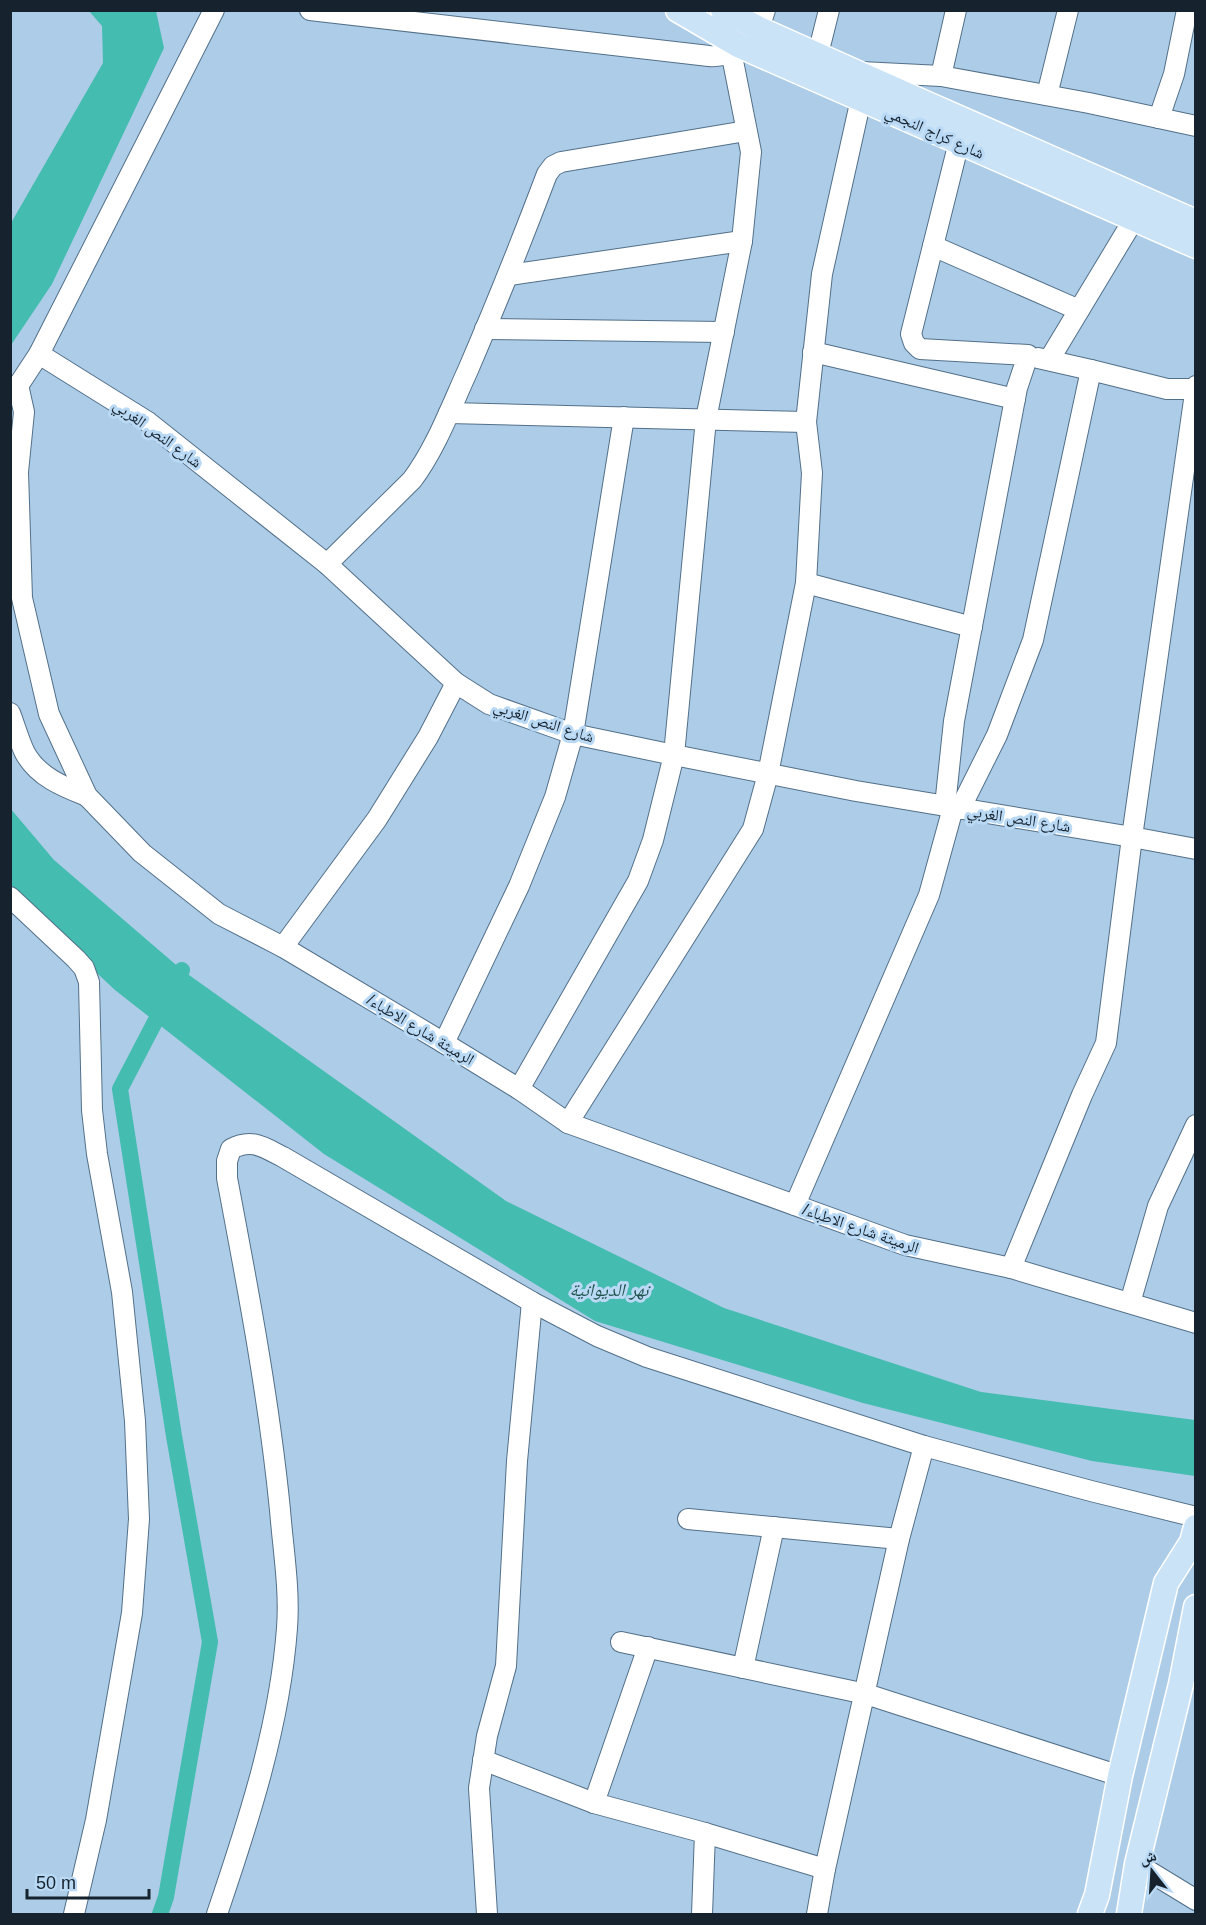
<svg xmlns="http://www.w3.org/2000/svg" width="1206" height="1925" viewBox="0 0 1206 1925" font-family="Helvetica,'Noto Naskh Arabic',sans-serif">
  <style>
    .water { fill: #44bcaf }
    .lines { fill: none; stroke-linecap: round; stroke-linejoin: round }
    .canal { stroke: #44bcaf; stroke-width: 16 }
    .minor-casing { stroke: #537089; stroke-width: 22 }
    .major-casing { stroke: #fff; stroke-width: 27 }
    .minor { stroke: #fff; stroke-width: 20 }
    .major { stroke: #cbe3f7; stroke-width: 24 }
    .labels { text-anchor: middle; stroke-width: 6; stroke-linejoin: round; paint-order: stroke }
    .street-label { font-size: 16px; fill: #16222d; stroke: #b9d9f5 }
    .water-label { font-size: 18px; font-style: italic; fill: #21534d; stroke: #b9d9f5 }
  </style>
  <rect width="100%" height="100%" fill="#accce8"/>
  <g class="water">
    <path d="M89,11H156L164,48L52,284L11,345V223L103,63L102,26Z"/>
    <path d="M10,808L54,860L182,970L506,1201L724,1308L981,1392L1195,1420V1476L1092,1461L863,1403L595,1321L324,1154L115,990L11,893Z"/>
  </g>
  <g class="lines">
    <path class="canal" d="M160,1914L166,1897L210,1642L174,1436L120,1089L182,970"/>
    <g class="minor-casing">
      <g id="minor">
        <path d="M310,10L709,56C722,57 733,53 739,42"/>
        <path d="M759,29L765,10"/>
        <path d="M818,54L829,10"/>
        <path d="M861,72L941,76L1089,103L1196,126"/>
        <path d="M941,76L956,10"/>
        <path d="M1047,95L1068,10"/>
        <path d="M1159,118L1174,74L1187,10"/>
        <path d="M933,246L1079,310"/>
        <path d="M509,275L742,241"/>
        <path d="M485,329L724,332"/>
        <path d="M813,352L1015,399"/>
        <path d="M39,354L148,422L327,564L456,683L489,704L573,734L674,755L856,791L1132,837L1196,849"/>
        <path d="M1038,358L1091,370"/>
        <path d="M1049,360L1134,219"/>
        <path d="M18,385L24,412L18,472L22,598L49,714L87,796L142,853L219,914L283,947L444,1043L519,1089L568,1123L905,1245L1011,1268L1196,1323"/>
        <path d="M12,395L39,354L214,10"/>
        <path d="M449,413L806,422"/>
        <path d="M327,564L412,480C436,448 451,407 468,370C496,305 522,240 547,174L553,166L561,162L746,131"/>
        <path d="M806,583L972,627"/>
        <path d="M10,713C15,726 19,741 25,753C38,777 64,787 87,796"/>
        <path d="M945,806L954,721L1017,388L1028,355L920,349L914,343L911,334L959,142"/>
        <path d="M960,809L997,735L1033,640L1091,370L1167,389H1196"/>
        <path d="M10,897L76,959L84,968L89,982L92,1110L97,1154L122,1292L135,1421L139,1519L132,1613L96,1820L74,1914"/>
        <path d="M283,947L377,819L428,737L456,683"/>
        <path d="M444,1043L519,886L555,797L573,734L624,417"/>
        <path d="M519,1089L638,881L653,840L674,755L706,419L742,241L751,152L731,51"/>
        <path d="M568,1123L753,829L768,774L806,583L812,473L806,422L822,274L861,99"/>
        <path d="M795,1205L929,895L953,808"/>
        <path d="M1011,1268L1082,1095L1106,1043L1132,837L1196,386"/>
        <path d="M1130,1303L1158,1206L1196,1125"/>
        <path d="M688,1519L899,1539"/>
        <path d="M621,1642L866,1694L1120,1776"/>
        <path d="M743,1668L774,1527"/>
        <path d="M483,1760L594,1803L705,1833L825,1869"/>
        <path d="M594,1803L648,1647"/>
        <path d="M1137,1864L1196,1900"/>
        <path d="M217,1914C248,1823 280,1725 287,1628C290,1589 283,1549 280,1510C269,1399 248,1289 227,1178V1161L231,1149C252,1138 263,1147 283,1157L532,1302L597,1336L647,1357L924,1446L1091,1491L1196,1517"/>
        <path d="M487,1914L479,1788L487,1736L506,1666L517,1461L532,1302"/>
        <path d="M702,1914L705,1833"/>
        <path d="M817,1914L825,1869L899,1539L924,1446"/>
      </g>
    </g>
    <g class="major-casing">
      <g id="major">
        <path d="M678,10L738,45L1196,246"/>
        <path d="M723,10L759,29L925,103L1196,222"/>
        <path d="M1090,1914L1097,1895L1120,1776L1166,1583L1192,1542L1196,1527"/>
        <path d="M1129,1914L1137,1864L1181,1684L1196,1607"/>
      </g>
    </g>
    <use href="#minor" class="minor"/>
    <use href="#major" class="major"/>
  </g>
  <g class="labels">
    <g class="street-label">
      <text transform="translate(935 132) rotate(24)" y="6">شارع كراج النجمي</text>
      <text transform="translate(158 433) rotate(36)" y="6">شارع النص الغربي</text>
      <text transform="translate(544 721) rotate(18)" y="6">شارع النص الغربي</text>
      <text transform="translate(1019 818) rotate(9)" y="6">شارع النص الغربي</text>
      <text transform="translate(421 1029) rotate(31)" y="6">/الرميثة شارع الاطباء</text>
      <text transform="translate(861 1228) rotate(19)" y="6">/الرميثة شارع الاطباء</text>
    </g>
    <g class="water-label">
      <text x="609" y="1296">نهر الديوانية</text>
    </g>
  </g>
  <rect width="1206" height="1925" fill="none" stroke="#16222d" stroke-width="24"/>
  <g transform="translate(1152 1871) rotate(343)" stroke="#b9d9f5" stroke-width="4.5" paint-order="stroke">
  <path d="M0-4.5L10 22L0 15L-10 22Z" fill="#16222d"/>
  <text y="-9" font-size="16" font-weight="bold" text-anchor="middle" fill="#16222d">ش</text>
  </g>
  <path d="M27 1889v9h122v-9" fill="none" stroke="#16222d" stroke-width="3"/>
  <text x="36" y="1889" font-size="18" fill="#16222d" stroke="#b9d9f5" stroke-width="4.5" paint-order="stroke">50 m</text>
</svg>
